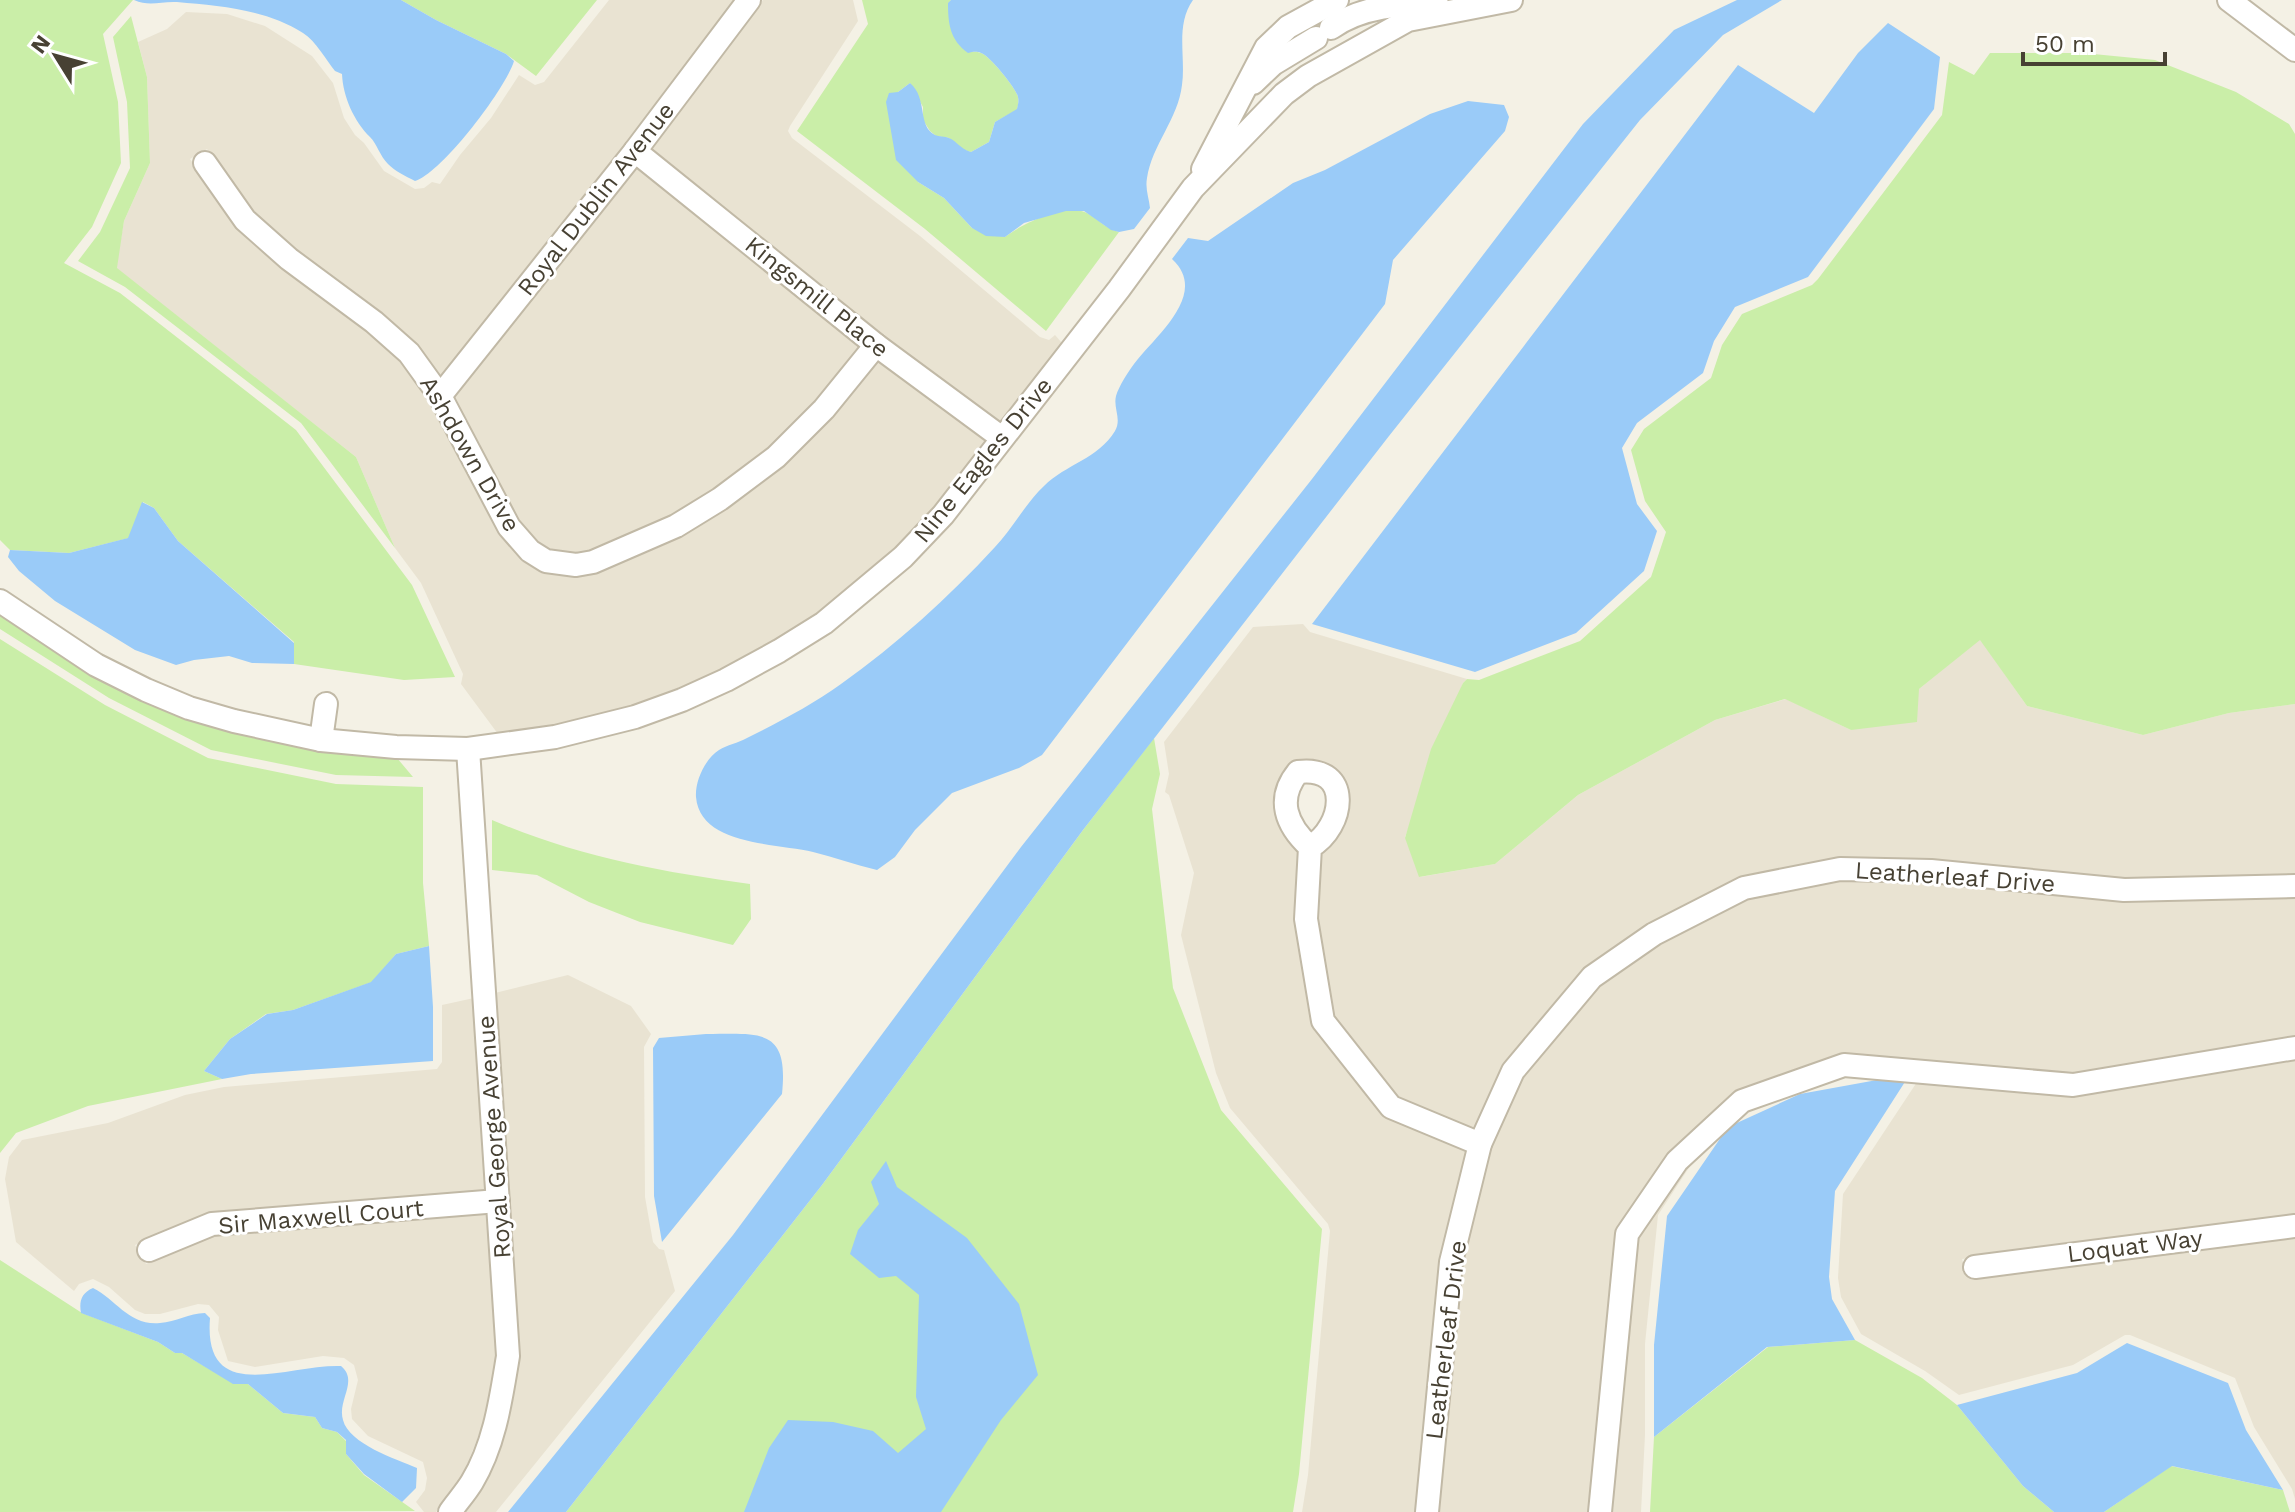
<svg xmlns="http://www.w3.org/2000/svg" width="2295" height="1512" viewBox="0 0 2295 1512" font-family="'Work Sans',sans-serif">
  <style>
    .residential { fill: #e9e3d2 }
    .green { fill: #caeea8 }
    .water { fill: #9acbf8 }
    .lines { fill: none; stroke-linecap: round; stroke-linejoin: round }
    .minor-casing { stroke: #c1b9a6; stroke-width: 26 }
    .minor { stroke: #fff; stroke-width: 22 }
    .labels { text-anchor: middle; stroke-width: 6; stroke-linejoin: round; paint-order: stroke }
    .street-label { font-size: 24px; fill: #474133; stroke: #fff }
  </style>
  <rect width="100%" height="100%" fill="#f4f1e5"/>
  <g class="residential">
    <path d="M609,0H736L626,144L440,379L253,214L207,149L190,159L239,227L368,330L401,360L545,571L682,535L727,508L784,465L832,416L879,359L987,440L934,508L896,549L817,614L773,642L720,671L631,707L552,727L498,734L461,684L463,674L421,583L395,548L356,457L116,268L124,221L150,163L147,77L138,42L167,29L186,12L227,14L265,26L312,56L333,83L344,118L355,135L364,143L384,171L415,189L424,188L432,182L440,184L460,155L491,118L519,75L535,85L544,82Z"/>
    <path d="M763,0H853L858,21L790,126L788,131L792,138L920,236L1040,337L1049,340L1055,335L1062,343L999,424L882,337L650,150Z"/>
    <path d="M638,165L862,345L815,402L768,449L714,491L670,517L588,552L574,555L549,551L536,544L518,522L452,398Z"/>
    <path d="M1303,624L1310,632L1467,679L1463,683L1405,837L1420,877L1495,864L1578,795L1715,720L1786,699L1851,730L1919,689L1980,639L2027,706L2143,735L2229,713L2295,704V875L2123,880L1837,859L1648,925L1505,1064L1473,1131L1398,1099L1333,1018L1317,920L1320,854L1334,841L1347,817L1350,797L1345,783L1326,766L1307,761L1290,765L1280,777L1273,800L1284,831L1299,851L1312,1021L1383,1112L1467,1150L1440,1260L1416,1512H1302L1308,1475L1330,1231L1328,1224L1230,1108L1216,1073L1181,935L1194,873L1169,795L1165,792L1169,774L1164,742L1253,627Z"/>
    <path d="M1842,879L2295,896V1038L2071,1075L1844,1055L1734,1093L1668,1155L1616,1232L1589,1512H1438L1462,1265L1490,1149L1522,1077L1600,985L1660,943L1748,898Z"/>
    <path d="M568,975L631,1006L651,1034L644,1047L645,1197L653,1242L659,1249L664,1250L675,1291L496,1512H463L482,1488L497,1453L509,1416L518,1356L495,993Z"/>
    <path d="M474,998L487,1192L210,1214L135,1245L146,1264L216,1234L488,1213L497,1354L489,1409L463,1475L436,1512H424L416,1502L425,1490L427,1478L423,1462L368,1436L352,1419L351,1409L358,1380L354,1365L344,1358L323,1356L255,1367L228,1361L218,1330L219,1317L209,1305L198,1304L160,1314H145L135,1310L109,1287L93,1279L79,1284L74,1291L16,1242L5,1179L9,1157L22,1140L108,1123L185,1095L224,1087L437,1069L442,1062V1005Z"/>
    <path d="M2295,1059V1215L1962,1259L1968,1278L2295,1236V1499L2292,1489L2254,1427L2235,1378L2130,1335H2125L2073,1365L1959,1395L1925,1371L1861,1334L1841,1297L1838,1278L1843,1194L1917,1082L2075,1095Z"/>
    <path d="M1694,1160L1658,1215L1645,1344V1435L1641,1512H1610L1637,1239L1685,1168Z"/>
  </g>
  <g class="green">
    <path d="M0,0H133L103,34L118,102L121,163L92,227L64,263L120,293L296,430L412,585L455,677L404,680L294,664V642L178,541L154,508L143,502L129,538L69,553L10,550L0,540Z"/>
    <path d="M401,0H597L536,76L506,54L436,20Z"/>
    <path d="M862,0H951L948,4C951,24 950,40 968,52C973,52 976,51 981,53C989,55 1016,88 1018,97C1019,102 1018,105 1017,110L995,122L989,142L971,152L960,149L949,138L936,136L930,131L923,120V107L910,83L898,92L918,182L944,198L972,228L1005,237C1022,224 1066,202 1087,213C1098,219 1106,229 1119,232L1046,331L925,229L797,131L868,24Z"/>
    <path d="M131,16L147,77L150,163L124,221L117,268L356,457L395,548L301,423L125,287L78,261L100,232L130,168L127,102L113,37Z"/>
    <path d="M1990,53H2083L2155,60L2236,92L2289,124L2295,134V704L2229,713L2143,735L2027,706L1980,640L1919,689L1917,722L1851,730L1785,699L1715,720L1578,795L1495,864L1419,877L1405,838L1431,749L1463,683L1467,679L1479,680L1580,641L1651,577L1666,532L1645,501L1631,450L1644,429L1711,378L1722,345L1742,314L1812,285L1818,279L1942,115L1949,62L1974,75Z"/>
    <path d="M0,613L232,731L320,750L397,758L413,777L336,775L211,750L109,698L0,629Z"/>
    <path d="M0,639L105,705L208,758L336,784L423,787V883L429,946L396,954L372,982L293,1010L266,1014L230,1039L204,1071L222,1079L88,1106L16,1133L0,1153Z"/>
    <path d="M1154,738L1160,774L1152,809L1173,988L1221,1110L1322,1229L1299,1474L1293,1512H566L822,1185L1083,830Z"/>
    <path d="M492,820C576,856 660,872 750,884L751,919L733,945L640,922L589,902L537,875L492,870Z"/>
    <path d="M0,1260L82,1313L158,1342L175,1353H182L233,1383L248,1384L283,1413L315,1417L322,1428L337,1432L346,1441V1454L364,1475L415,1511L0,1512Z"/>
    <path d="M1855,1340L1922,1378L1957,1405L2023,1486L2054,1512H1650L1654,1437L1768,1347Z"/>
    <path d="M2171,1466L2283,1490L2290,1512H2104Z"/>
  </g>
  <g class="water">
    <path d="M134,0H401L436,20L506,54L514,61C506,88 442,173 415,181C405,176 395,171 388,164C380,156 377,144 370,137C354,121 343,97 342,74L335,71C326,60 316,41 303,33C265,9 220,6 177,2C161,1 150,7 134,0Z"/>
    <path d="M951,0H1193C1175,25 1186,57 1182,85C1178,119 1152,145 1147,178C1145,189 1149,198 1150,208L1134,229L1119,232L1111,230L1084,211H1066L1024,223L1005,237L986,236L972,228L944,198L918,182L896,160L886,102L889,93L898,92L910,83C928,98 917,126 935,135C939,137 945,136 949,138C958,142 959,148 971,152L989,142L995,122L1017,109C1018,104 1019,102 1018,97C1016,88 989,55 981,53C976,51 973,52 968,53C950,40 948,24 948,3Z"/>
    <path d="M1737,0H1782L1723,35L1640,120L1389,436L1083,830L822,1185L566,1512H508L733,1235L1021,847L1312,479L1583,124L1674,30Z"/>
    <path d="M1888,23L1940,57L1934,109L1808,277L1735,307L1714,341L1703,373L1637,423L1622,448L1637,504L1657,531L1644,571L1576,633L1475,672L1312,624L1738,65L1814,113L1858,53Z"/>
    <path d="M1468,101L1504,105L1509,117L1505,131L1393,260L1385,304L1042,755L1019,768L952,793L915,830L895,857L877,870C855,865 834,857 813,852C777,843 700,846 696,797C695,781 705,759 719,750C727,745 738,743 747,738C779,722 812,705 841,684C897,644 948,598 995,547C1013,528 1025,504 1044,486C1066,464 1098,459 1115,431C1122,419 1113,408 1116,396C1119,386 1128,372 1134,364C1155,336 1210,294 1172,259L1188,238L1208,241L1293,183L1325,170L1430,114Z"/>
    <path d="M142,502L154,508L178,541L294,643V664L252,663L229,656L194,660L176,665L135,650L55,601L19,571L8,557L10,550L69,553L128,538Z"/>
    <path d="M429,946L433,1007V1061L251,1074L222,1079L204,1071L230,1039L267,1014L293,1010L371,982L396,954Z"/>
    <path d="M706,1034C760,1034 789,1027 782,1094L662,1242L654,1196L653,1048L659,1038Z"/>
    <path d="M1910,1074L1835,1191L1829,1277L1832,1299L1855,1340L1767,1347L1654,1437V1345L1667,1216L1728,1127L1800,1094Z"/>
    <path d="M886,1161L897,1187L967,1238L1019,1304L1038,1375L1001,1420L941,1512H744L769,1448L788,1420L833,1422L873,1431L898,1453L926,1429L916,1397L919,1295L896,1276L879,1278L850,1254L858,1230L879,1204L871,1182Z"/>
    <path d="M93,1288C117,1300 129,1326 160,1323C176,1322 189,1313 205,1313L210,1318C203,1407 287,1364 341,1366C359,1381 337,1400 343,1420C349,1444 396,1459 417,1468L416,1488L402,1502L364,1474L346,1454V1440L337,1432L322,1428L315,1417L283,1413L248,1384H233L182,1353H175L158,1342L81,1313C79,1302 81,1293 93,1288Z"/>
    <path d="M2127,1343L2228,1383L2246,1430L2283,1490L2172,1466L2104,1512H2054L2023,1486L1957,1405L2077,1373Z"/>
  </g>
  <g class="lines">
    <g class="minor-casing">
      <g id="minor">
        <path d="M2229,0L2295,50"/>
        <path d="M1331,28C1362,6 1401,4 1437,4"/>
        <path d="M1253,83L1273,64L1316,38"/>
        <path d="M635,151L876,345L1002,438"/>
        <path d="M205,163L245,220L289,259L374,322L409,353L440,396L509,527L530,551L546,561L576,565L593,562L676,526L720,499L776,457L824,409L876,345"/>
        <path d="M1203,169L1266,48L1288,27L1337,0"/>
        <path d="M440,396L635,151L749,0"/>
        <path d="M0,601L96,665L146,690L189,708L234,721L321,740L396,747L468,749L555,737L635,717L682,700L726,680L779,651L824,623L903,557L943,515L1119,289L1193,188L1284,94L1308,76L1408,20L1511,0"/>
        <path d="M321,740L326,704"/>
        <path d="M1310,847C1345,827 1353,765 1298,772C1276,799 1286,825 1310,847L1306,919L1323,1021L1391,1107L1480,1144"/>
        <path d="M149,1250L212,1224L498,1201"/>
        <path d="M1975,1267L2295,1226"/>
        <path d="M450,1512C457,1502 466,1492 472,1482C495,1444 501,1398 508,1356L468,749"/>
        <path d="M1427,1512L1451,1262L1480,1144L1513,1071L1592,977L1654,934L1744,888L1840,869L1931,871L2124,890L2295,886"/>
        <path d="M1600,1512L1627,1234L1677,1161L1742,1101L1844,1065L2073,1085L2295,1048"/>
      </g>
    </g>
    <use href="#minor" class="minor"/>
  </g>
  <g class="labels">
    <g class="street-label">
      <text transform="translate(596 199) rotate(-52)" y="8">Royal Dublin Avenue</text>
      <text transform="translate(817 297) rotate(39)" y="8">Kingsmill Place</text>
      <text transform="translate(470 454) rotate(60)" y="8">Ashdown Drive</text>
      <text transform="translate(983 460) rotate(-51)" y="8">Nine Eagles Drive</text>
      <text transform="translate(1955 877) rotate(4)" y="8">Leatherleaf Drive</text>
      <text transform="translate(494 1137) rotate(-94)" y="8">Royal George Avenue</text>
      <text transform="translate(321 1217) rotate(-5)" y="8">Sir Maxwell Court</text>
      <text transform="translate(2135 1246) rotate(-7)" y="8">Loquat Way</text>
      <text transform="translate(1446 1340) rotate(-83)" y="8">Leatherleaf Drive</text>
    </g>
  </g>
  <g transform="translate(56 56) rotate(307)" stroke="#ffffff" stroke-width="6" paint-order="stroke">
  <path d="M0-6L14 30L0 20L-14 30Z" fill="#474133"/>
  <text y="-12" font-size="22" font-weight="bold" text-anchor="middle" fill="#474133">N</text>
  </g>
  <path d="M2023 52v12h142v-12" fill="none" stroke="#474133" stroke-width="4"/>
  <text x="2035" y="52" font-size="24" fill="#474133" stroke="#ffffff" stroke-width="6" paint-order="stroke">50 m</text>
</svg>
